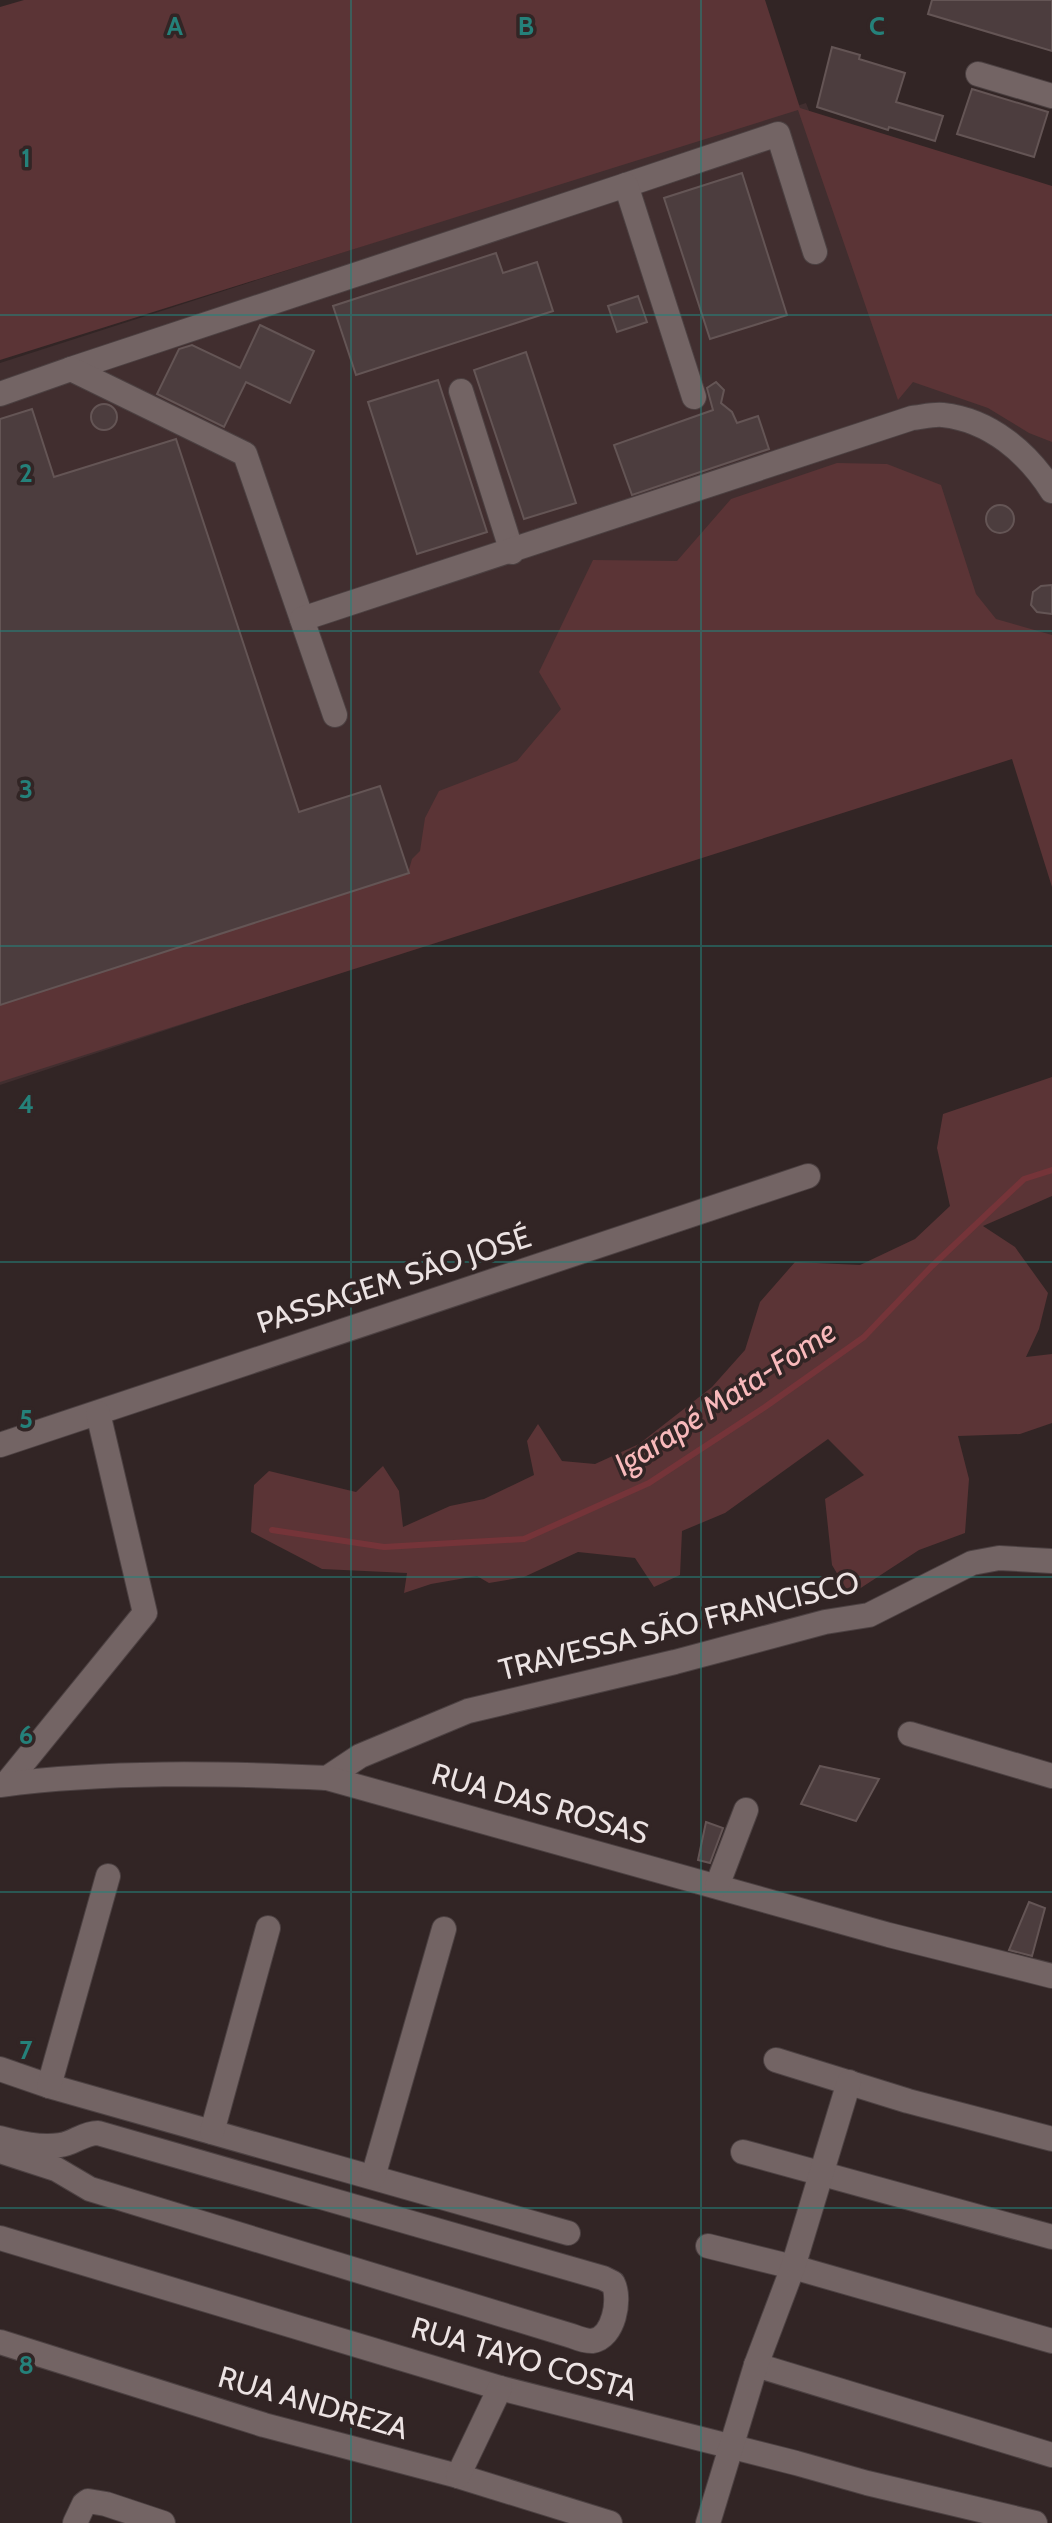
<svg xmlns="http://www.w3.org/2000/svg" width="1052" height="2523" viewBox="0 0 1052 2523" font-family="Cabin,sans-serif">
  <style>
    .built { fill: #412e2f }
    .green { fill: #5b3436 }
    .lines { fill: none; stroke-linecap: round; stroke-linejoin: round }
    .stream { stroke: #753439; stroke-width: 6 }
    .building { fill: #4c3d3e; stroke: #645555; stroke-width: 2 }
    .minor-casing { stroke: #4c4142; stroke-width: 26 }
    .minor { stroke: #736464; stroke-width: 24 }
    .grid { fill: none; stroke: #25817a; stroke-width: 2; stroke-opacity: 0.55 }
    .labels { text-anchor: middle; stroke-width: 7; stroke-linejoin: round; paint-order: stroke }
    .street-label { font-size: 30px; fill: #ece3e3; stroke: #322525 }
    .water-label { font-size: 32px; font-style: italic; fill: #f8b9bb; stroke: #322525 }
    .grid-label { font-size: 26px; text-anchor: middle; font-weight: bold; fill: #25817a; stroke: #322525; stroke-width: 7; stroke-linejoin: round; paint-order: stroke }
  </style>
  <rect width="100%" height="100%" fill="#322525"/>
  <path class="built" d="M806,103L905,357L1052,419V718L1019,748L0,1085V363Z"/>
  <g class="green">
    <path d="M24,0H765L800,108L1052,186V442L1029,433L988,408L913,382L898,400L798,110L0,360V7Z"/>
    <path d="M837,463L887,464L941,485L976,594L996,619L1052,635V887L1012,759L0,1082V1005L408,873L412,859L420,851L425,818L439,791L517,761L561,709L539,672L593,560L677,561L731,499Z"/>
    <path d="M1052,1077V1196L983,1226L1015,1247L1048,1293L1039,1329L1026,1357L1052,1354V1423L1020,1434L958,1436L969,1479L965,1533L919,1550L850,1595L832,1565L825,1499L864,1475L828,1439L725,1513L682,1531L680,1575L654,1587L635,1558L578,1552L524,1577L489,1583L477,1576L431,1584L404,1593L407,1573L322,1569L251,1532L254,1485L269,1471L356,1492L383,1466L399,1491L403,1527L450,1506L484,1499L534,1475L527,1441L538,1424L562,1461L595,1464L639,1444L712,1387L745,1350L760,1302L795,1262L860,1265L915,1239L950,1206L937,1148L943,1114Z"/>
  </g>
  <g class="lines">
    <path class="stream" d="M272,1530L384,1547L524,1539L649,1483L765,1407L864,1337L932,1266L1024,1179L1052,1170"/>
  </g>
  <g class="building">
    <path d="M932,0H1052V51L928,14Z"/>
    <path d="M832,47L860,55L859,59L905,73L896,102L943,116L935,141L889,127L888,130L817,107Z"/>
    <path d="M972,89L1048,112L1034,157L957,134Z"/>
    <path d="M742,173L787,315L710,339L664,198Z"/>
    <path d="M496,253L503,273L537,262L553,311L356,375L333,306Z"/>
    <path d="M638,296L647,322L617,332L608,306Z"/>
    <path d="M260,325L314,351L290,403L246,382L224,427L157,394L179,349L192,345L240,368Z"/>
    <path d="M526,352L576,503L524,519L474,370Z"/>
    <path d="M438,380L487,532L417,554L368,402Z"/>
    <path d="M716,382L724,390L721,403L732,412L737,423L758,416L769,449L632,495L614,445L713,410L707,388Z"/>
    <circle cx="104" cy="417" r="13"/>
    <path d="M32,409L54,477L176,439L299,812L380,786L409,873L0,1005V419Z"/>
    <circle cx="1000" cy="519" r="14"/>
    <path d="M1052,585V614L1037,612L1031,605L1033,592L1041,586Z"/>
    <path d="M820,1766L879,1779L856,1821L801,1804Z"/>
    <path d="M706,1822L723,1828L710,1863L698,1860Z"/>
    <path d="M1029,1902L1045,1908L1032,1956L1009,1950Z"/>
  </g>
  <g class="lines">
    <g class="minor-casing">
      <g id="minor">
        <path d="M978,74L1052,96"/>
        <path d="M626,185L778,134L815,252"/>
        <path d="M71,369L626,185L694,397"/>
        <path d="M461,391L512,552"/>
        <path d="M0,394L71,369L245,454L335,715"/>
        <path d="M302,619L912,418C922,417 933,414 943,415C990,420 1028,453 1052,491"/>
        <path d="M0,1445L808,1176"/>
        <path d="M910,1734L1052,1776"/>
        <path d="M327,1778L360,1756L468,1711L675,1662L825,1622L869,1615L972,1563L999,1558L1052,1561"/>
        <path d="M6,1784L145,1613L98,1413"/>
        <path d="M0,1785C108,1771 218,1773 327,1778L889,1935L1052,1976"/>
        <path d="M717,1886L746,1810"/>
        <path d="M776,2060L908,2101L1052,2139"/>
        <path d="M0,2069L49,2086L568,2233"/>
        <path d="M49,2086L108,1876"/>
        <path d="M212,2132L268,1928"/>
        <path d="M0,2138C19,2143 40,2148 60,2145C73,2144 83,2133 98,2133L603,2278L613,2283C621,2299 614,2338 592,2341C586,2341 577,2338 572,2336L90,2189L56,2169L0,2151"/>
        <path d="M743,2152L1052,2237"/>
        <path d="M373,2177L444,1929"/>
        <path d="M0,2238L500,2388L796,2463L867,2483L1035,2523"/>
        <path d="M708,2246L793,2267L1052,2341"/>
        <path d="M0,2342L264,2425L458,2476L610,2523"/>
        <path d="M756,2365L1052,2455"/>
        <path d="M458,2476L500,2388"/>
        <path d="M75,2523L84,2504L88,2501L106,2504L163,2523"/>
        <path d="M708,2523L756,2365L793,2267L849,2082"/>
      </g>
    </g>
    <use href="#minor" class="minor"/>
  </g>
  <path class="grid" d="M351,0V2523M701,0V2523M0,315H1052M0,631H1052M0,946H1052M0,1262H1052M0,1577H1052M0,1892H1052M0,2208H1052"/>
  <g class="labels">
    <g class="street-label">
      <text transform="translate(394 1280) rotate(-18)" y="10">PASSAGEM SÃO JOSÉ</text>
      <text transform="translate(679 1626) rotate(-14)" y="10">TRAVESSA SÃO FRANCISCO</text>
      <text transform="translate(540 1804) rotate(16)" y="10">RUA DAS ROSAS</text>
      <text transform="translate(524 2359) rotate(16)" y="10">RUA TAYO COSTA</text>
      <text transform="translate(313 2403) rotate(16)" y="10">RUA ANDREZA</text>
    </g>
    <g class="water-label">
      <text transform="translate(725 1398) rotate(-33)" y="11">Igarapé Mata-Fome</text>
    </g>
  </g>
  <g class="grid-label">
    <text x="175" y="35">A</text>
    <text x="526" y="35">B</text>
    <text x="877" y="35">C</text>
    <text x="26" y="167">1</text>
    <text x="26" y="482">2</text>
    <text x="26" y="798">3</text>
    <text x="26" y="1113">4</text>
    <text x="26" y="1428">5</text>
    <text x="26" y="1744">6</text>
    <text x="26" y="2059">7</text>
    <text x="26" y="2374">8</text>
  </g>
</svg>
